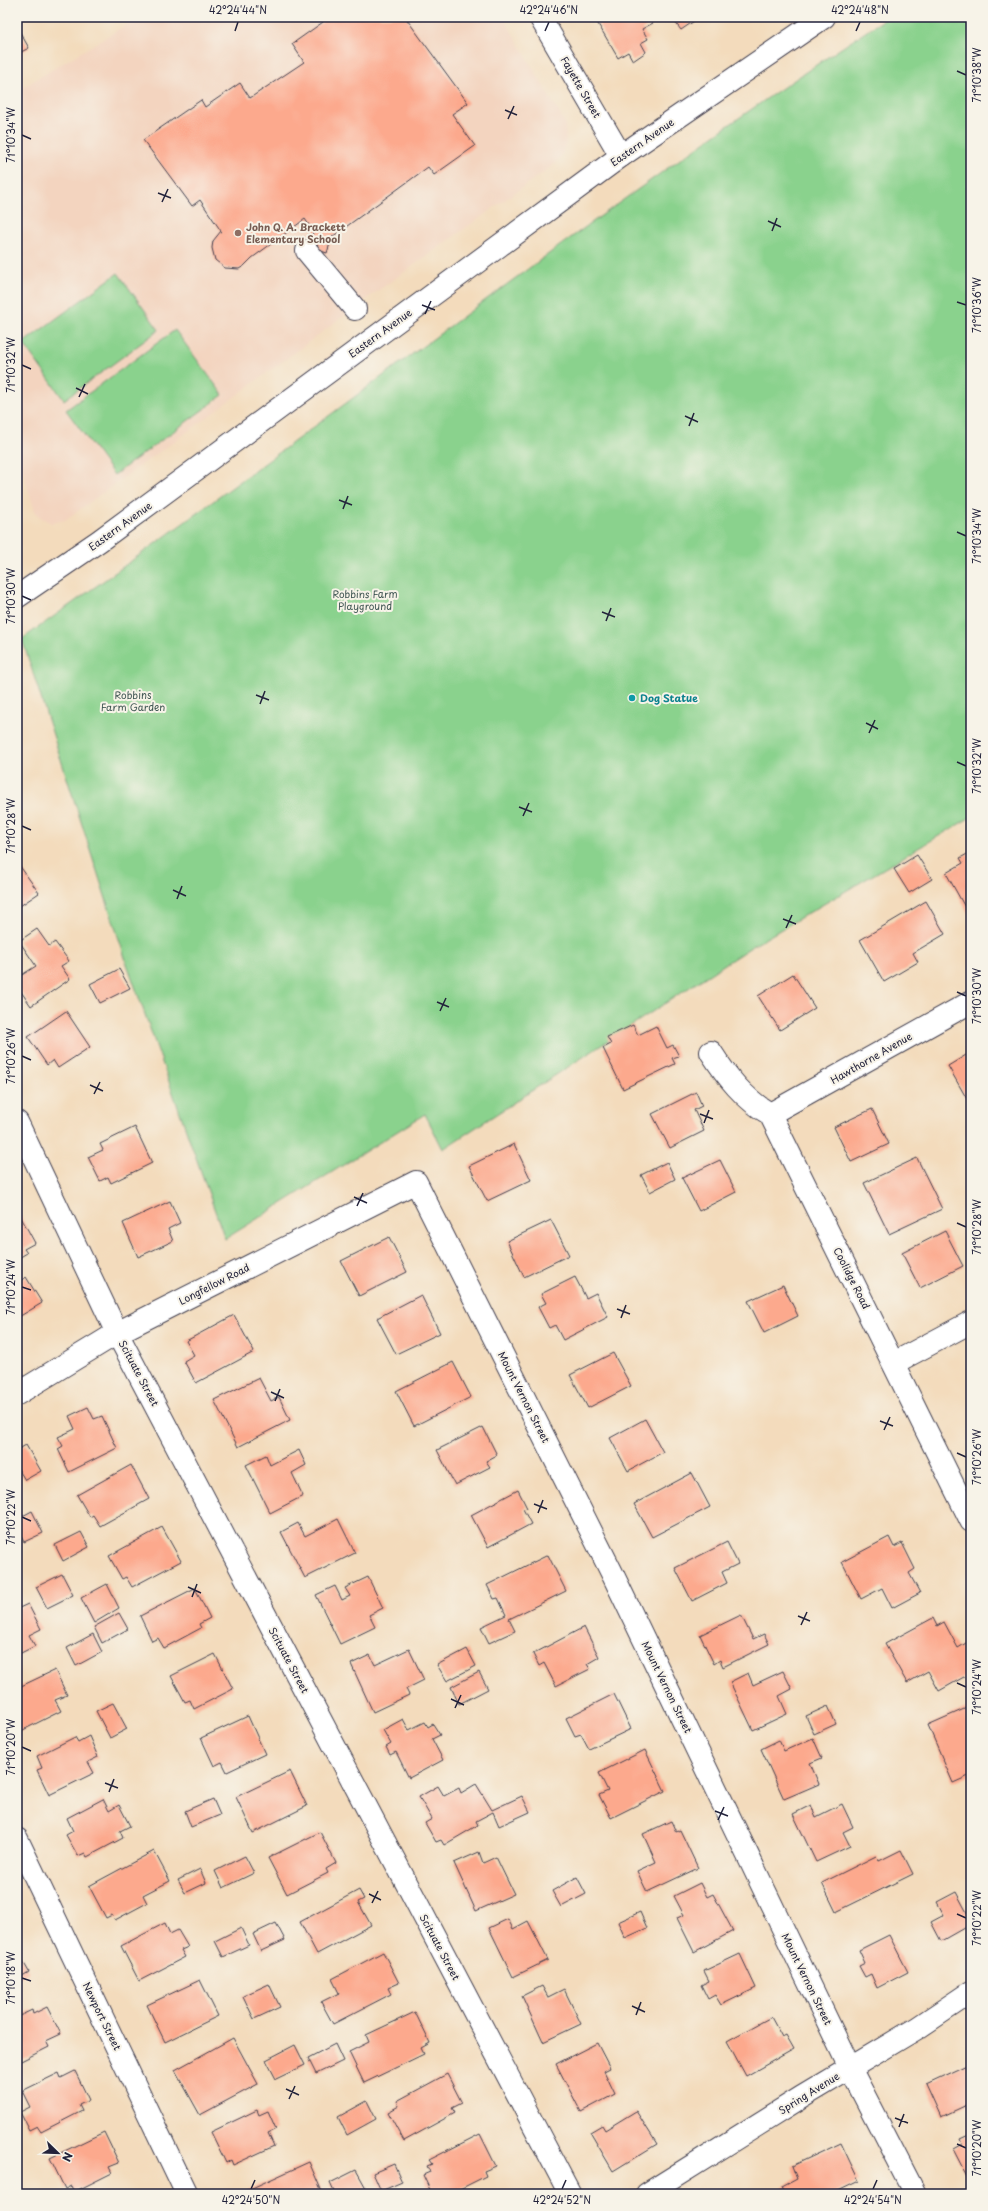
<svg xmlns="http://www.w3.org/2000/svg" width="988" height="2211" viewBox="0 0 988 2211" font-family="'Playpen Sans',sans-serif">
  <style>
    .built { fill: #f3d4bf }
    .green { fill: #8ad28d; stroke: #567a64 }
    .building { fill: #fca98d }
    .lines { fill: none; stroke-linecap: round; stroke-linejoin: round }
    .pedestrian-casing { stroke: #413e4e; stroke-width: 24 }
    .minor-casing { stroke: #413e4e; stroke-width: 24 }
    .tertiary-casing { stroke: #413e4e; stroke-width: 24 }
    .pedestrian { stroke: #fff; stroke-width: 22 }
    .minor { stroke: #fff; stroke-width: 22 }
    .tertiary { stroke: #fff; stroke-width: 22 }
    .ticks { fill: none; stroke: #22223b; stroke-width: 1.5 }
    .education-dot { fill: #8d6e63; stroke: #f7f3e8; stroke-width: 1.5 }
    .culture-dot { fill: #0f9aa8; stroke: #f7f3e8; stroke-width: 1.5 }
    .labels { text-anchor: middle; stroke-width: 4; stroke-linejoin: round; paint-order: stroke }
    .street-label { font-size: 10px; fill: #22223b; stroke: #f7f3e8 }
    .education-label { font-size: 10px; font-weight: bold; fill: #785e54; stroke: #f7f3e8; text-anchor: start }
    .park-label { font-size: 10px; fill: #415754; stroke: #f7f3e8 }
    .culture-label { font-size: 10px; font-weight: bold; fill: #0d838f; stroke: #f7f3e8; text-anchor: start }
    .neatline { fill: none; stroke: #22223b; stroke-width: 1.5 }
    .ticks-label { font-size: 10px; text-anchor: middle; fill: #22223b }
  </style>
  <rect width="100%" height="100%" fill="#f7f3e8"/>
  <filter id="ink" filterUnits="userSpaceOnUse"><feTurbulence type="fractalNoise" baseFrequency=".025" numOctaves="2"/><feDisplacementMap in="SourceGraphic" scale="8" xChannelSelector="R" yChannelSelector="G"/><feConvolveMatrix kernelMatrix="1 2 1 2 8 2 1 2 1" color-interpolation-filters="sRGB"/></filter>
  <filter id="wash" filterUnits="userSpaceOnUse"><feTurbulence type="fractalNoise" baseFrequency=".012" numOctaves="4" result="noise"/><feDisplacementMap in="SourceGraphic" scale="16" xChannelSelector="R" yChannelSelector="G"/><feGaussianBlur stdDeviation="0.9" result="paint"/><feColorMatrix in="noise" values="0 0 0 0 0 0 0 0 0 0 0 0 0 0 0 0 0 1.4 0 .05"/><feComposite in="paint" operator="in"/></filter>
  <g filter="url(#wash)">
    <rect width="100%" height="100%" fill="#f3dbbc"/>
    <path class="built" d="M139,17H503L565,123L566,142L561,156L552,166L365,300L190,430L65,520L51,523L40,517L35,511L17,453V91Z"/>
    <g class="green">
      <path d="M888,17H971V817L751,947L443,1149L425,1114L225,1239L127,964L22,639C313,434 591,212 888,17Z"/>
      <path d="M118,273L159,330L64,400L23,343Z"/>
      <path d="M175,330L223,395L114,475L66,410Z"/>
    </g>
    <g id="blocks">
      <g class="building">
        <path d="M321,17H405L468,103L452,114L475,146L434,175L428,167L332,237L327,253L309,247L313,231L305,219L252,258L244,266L239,269L225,268L215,260L212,248L213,241L221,231L200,200L192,206L143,140L201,100L205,107L240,83L250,98L304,62L292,44L323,22Z"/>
        <path d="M594,17H649L653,23L642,29L648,39L641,43L646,52L633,61L628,52L618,58Z"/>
        <path d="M671,17H700L681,30Z"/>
        <path d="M17,27L29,48L17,54Z"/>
        <path d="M971,852V918L946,873L963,863L960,858Z"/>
        <path d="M917,855L932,879L909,893L894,869Z"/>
        <path d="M17,862L39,893L17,908Z"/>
        <path d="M926,901L945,934L913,953L918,962L884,982L860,940Z"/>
        <path d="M37,929L49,946L55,942L69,961L61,966L70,979L31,1006L17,986V978L36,966L19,941Z"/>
        <path d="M119,969L130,988L100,1003L90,984Z"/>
        <path d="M793,974L815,1008L780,1030L758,996Z"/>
        <path d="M66,1011L90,1047L58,1068L53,1060L47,1065L28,1037Z"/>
        <path d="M633,1025L638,1035L656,1026L667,1048L673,1045L679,1056L672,1058L675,1064L623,1089L603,1048L611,1044L607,1037Z"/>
        <path d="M971,1052V1106L948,1066Z"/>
        <path d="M696,1092L702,1106L694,1110L704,1131L670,1148L652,1114Z"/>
        <path d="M872,1109L889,1144L851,1162L834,1127Z"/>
        <path d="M135,1127L152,1163L111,1183L108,1177L100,1181L88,1157L103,1150L100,1144Z"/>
        <path d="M514,1144L531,1180L487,1201L469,1166Z"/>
        <path d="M917,1158L942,1209L889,1234L864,1183Z"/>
        <path d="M720,1160L736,1192L699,1211L682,1178Z"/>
        <path d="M667,1162L675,1179L650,1192L641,1175Z"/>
        <path d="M170,1201L180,1223L168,1229L173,1241L138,1257L123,1223Z"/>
        <path d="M17,1210L35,1243L24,1249L27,1253L17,1259Z"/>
        <path d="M551,1220L569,1255L524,1277L507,1241Z"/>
        <path d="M945,1231L963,1266L920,1288L902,1253Z"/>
        <path d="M389,1237L407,1272L359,1296L341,1261Z"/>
        <path d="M26,1277L42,1303L17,1318V1283Z"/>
        <path d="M575,1277L586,1298L596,1293L608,1317L563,1340L555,1325L549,1328L538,1307L546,1303L541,1294Z"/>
        <path d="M783,1285L798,1316L764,1333L748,1301Z"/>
        <path d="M421,1295L440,1333L396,1354L377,1318Z"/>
        <path d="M234,1315L254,1352L196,1383L184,1361L194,1355L186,1341Z"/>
        <path d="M613,1353L631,1386L588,1408L570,1375Z"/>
        <path d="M453,1362L471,1397L414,1426L396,1391Z"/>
        <path d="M259,1378L271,1401L279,1397L290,1420L238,1447L214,1400Z"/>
        <path d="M88,1407L94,1419L102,1416L117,1448L69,1472L58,1449L63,1446L58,1437L75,1429L69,1416Z"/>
        <path d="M645,1419L663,1452L628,1471L610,1438Z"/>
        <path d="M483,1427L497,1455L486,1461L490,1467L455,1485L437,1450Z"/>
        <path d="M26,1445L41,1471L25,1480L17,1467V1450Z"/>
        <path d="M299,1450L306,1465L292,1473L303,1496L270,1513L246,1465L266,1455L270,1465Z"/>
        <path d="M131,1465L149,1499L100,1526L93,1515L90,1517L77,1495Z"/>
        <path d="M692,1473L710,1507L652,1537L634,1504Z"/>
        <path d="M518,1490L527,1508L523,1509L531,1524L488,1547L471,1515Z"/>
        <path d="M32,1511L43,1533L24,1542L17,1528V1519Z"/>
        <path d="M338,1519L355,1553L305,1578L281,1532L298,1523L305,1536Z"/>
        <path d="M162,1527L181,1561L132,1587L126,1577L122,1579L109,1556Z"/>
        <path d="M81,1532L89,1547L63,1561L55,1545Z"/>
        <path d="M889,1537L894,1547L902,1543L915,1569L909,1573L920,1593L892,1608L882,1588L861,1599L842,1562Z"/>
        <path d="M727,1542L738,1564L722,1572L727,1583L692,1601L675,1568Z"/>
        <path d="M548,1555L566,1591L509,1619L515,1631L489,1643L481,1627L506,1615L498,1598L494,1599L487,1585Z"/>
        <path d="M62,1574L73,1595L47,1608L36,1587Z"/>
        <path d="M368,1577L383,1608L369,1615L375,1627L340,1644L316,1595L335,1586L342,1600L350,1596L345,1588Z"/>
        <path d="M107,1584L119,1608L94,1623L81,1598Z"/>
        <path d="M195,1588L210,1618L199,1624L201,1628L164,1648L158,1638L152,1641L140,1616Z"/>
        <path d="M28,1604L41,1629L29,1635L35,1646L17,1655V1609Z"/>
        <path d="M119,1613L128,1629L102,1643L94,1627Z"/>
        <path d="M741,1615L753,1639L764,1634L769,1644L723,1667L720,1660L714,1664L700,1635Z"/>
        <path d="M933,1618L937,1626L944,1622L958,1648L971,1640V1673L939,1691L928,1671L907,1683L885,1644Z"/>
        <path d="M584,1627L599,1657L587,1664L590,1669L556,1686L544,1663L539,1666L533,1654Z"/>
        <path d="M93,1634L102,1652L76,1666L67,1648Z"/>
        <path d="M409,1649L424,1680L406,1689L409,1695L373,1712L351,1664L370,1655L375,1665Z"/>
        <path d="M467,1649L476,1666L447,1681L437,1665Z"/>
        <path d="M215,1654L233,1689L194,1709L190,1700L185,1702L171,1676Z"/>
        <path d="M55,1670L67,1695L55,1700L61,1711L19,1732L17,1727V1688Z"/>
        <path d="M783,1671L792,1689L779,1696L787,1714L753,1730L730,1682L748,1673L753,1685Z"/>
        <path d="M479,1672L488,1689L459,1704L451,1687Z"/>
        <path d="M614,1694L631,1729L589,1749L581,1734L575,1736L566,1718Z"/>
        <path d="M113,1703L127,1729L110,1738L96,1711Z"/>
        <path d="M828,1706L836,1724L814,1734L806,1716Z"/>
        <path d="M971,1706V1775L953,1783L928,1725Z"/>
        <path d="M248,1716L265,1754L227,1772L222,1762L214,1766L201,1738Z"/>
        <path d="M403,1719L409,1730L425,1722L428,1727L433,1724L440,1735L432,1739L443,1760L409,1778L396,1752L390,1755L386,1747L391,1744L383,1730Z"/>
        <path d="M89,1736L98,1757L88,1762L94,1773L49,1795L37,1770L42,1768L37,1756L75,1737L78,1742Z"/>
        <path d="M813,1738L822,1758L810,1763L819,1784L784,1799L761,1749L779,1740L784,1751Z"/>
        <path d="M645,1750L665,1791L611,1818L599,1795L608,1791L599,1773Z"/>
        <path d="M290,1771L307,1806L253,1833L236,1797Z"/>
        <path d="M476,1784L492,1810L522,1796L530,1812L499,1826L493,1812L476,1821L478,1825L444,1845L441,1840L436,1842L425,1823L432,1819L419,1797L438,1786L444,1796L459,1788L461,1793Z"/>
        <path d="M103,1799L109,1811L119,1805L130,1826L120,1831L123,1838L87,1857L85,1853L78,1856L66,1835L73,1831L67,1818Z"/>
        <path d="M213,1799L220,1815L191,1827L185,1811Z"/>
        <path d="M842,1804L853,1827L843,1832L850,1846L816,1862L793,1814L811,1805L816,1817Z"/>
        <path d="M671,1821L676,1832L680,1830L698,1868L647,1892L637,1871L656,1862L643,1834Z"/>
        <path d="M320,1832L336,1863L326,1869L328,1873L287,1894L268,1858Z"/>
        <path d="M901,1850L913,1874L836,1912L822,1883L876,1856L879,1861Z"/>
        <path d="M154,1851L170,1881L143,1895L147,1903L115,1920L112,1915L106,1918L89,1886Z"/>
        <path d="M479,1852L483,1863L496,1857L514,1894L476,1911L454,1863Z"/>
        <path d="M245,1856L254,1873L223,1888L215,1871Z"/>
        <path d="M200,1869L206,1883L185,1893L178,1880Z"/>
        <path d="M577,1877L586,1894L561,1907L552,1891Z"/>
        <path d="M700,1883L707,1897L713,1894L733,1931L694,1952L677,1918L684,1915L674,1896Z"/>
        <path d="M359,1890L364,1899L358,1902L371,1925L317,1954L300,1922Z"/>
        <path d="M956,1892L971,1920V1924L941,1941L931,1922L944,1915L937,1902Z"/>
        <path d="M640,1912L647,1928L625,1938L618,1922Z"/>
        <path d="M508,1919L513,1929L528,1921L548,1960L513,1977L489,1928Z"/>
        <path d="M165,1923L170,1934L178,1930L188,1947L181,1950L185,1957L139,1981L121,1946Z"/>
        <path d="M276,1923L285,1940L261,1951L253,1934Z"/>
        <path d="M241,1928L249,1945L223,1957L215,1941Z"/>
        <path d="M889,1935L908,1972L877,1988L871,1974L865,1977L859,1966L865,1963L859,1950Z"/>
        <path d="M17,1951L29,1972L17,1979Z"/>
        <path d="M383,1952L399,1983L388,1988L391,1994L333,2024L321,2002L339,1993L332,1979Z"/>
        <path d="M740,1954L756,1988L721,2005L715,1995L708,1999L701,1985L709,1981L704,1971Z"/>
        <path d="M200,1980L218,2016L165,2042L147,2005Z"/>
        <path d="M269,1984L280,2007L254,2019L243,1996Z"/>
        <path d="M542,1986L548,1997L564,1989L581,2024L543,2042L522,1996Z"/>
        <path d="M47,2007L61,2034L46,2041L49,2047L17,2063V2017L32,2010L33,2014Z"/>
        <path d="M415,2012L430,2043L421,2048L424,2054L364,2083L349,2052L369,2042L366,2035Z"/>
        <path d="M771,2017L782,2037L786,2035L794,2049L746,2076L727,2041Z"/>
        <path d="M233,2038L258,2084L200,2115L175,2070Z"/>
        <path d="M597,2043L610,2068L604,2071L615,2094L581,2112L556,2064Z"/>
        <path d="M335,2044L343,2061L316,2074L308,2058Z"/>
        <path d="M295,2045L305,2065L276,2079L266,2060Z"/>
        <path d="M971,2063V2103L941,2117L926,2084Z"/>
        <path d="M75,2071L89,2100L79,2105L82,2111L41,2132L37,2126L29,2130L20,2112L30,2107L22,2091L59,2073L61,2078Z"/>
        <path d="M447,2074L462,2103L452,2108L455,2113L404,2141L388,2112L399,2106L397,2101Z"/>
        <path d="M367,2101L376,2119L347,2135L338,2117Z"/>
        <path d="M257,2110L259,2115L268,2111L276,2129L268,2133L274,2146L233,2165L231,2160L226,2163L211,2132Z"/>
        <path d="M636,2111L657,2144L613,2171L590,2132L602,2125L605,2130Z"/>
        <path d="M104,2132L119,2163L109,2167L112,2173L74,2192L71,2186L65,2189L50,2158Z"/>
        <path d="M480,2134L496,2166L484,2171L486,2176L450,2194H441L440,2191L432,2194L423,2175L430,2172L427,2166L432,2164L429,2160Z"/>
        <path d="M971,2134V2184L953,2149L962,2144L960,2139Z"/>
        <path d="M841,2143L859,2181L832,2194H785L782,2187L797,2179L792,2166Z"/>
        <path d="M309,2162L323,2194H239Z"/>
        <path d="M394,2164L402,2182L381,2191L373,2173Z"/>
        <path d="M356,2170L366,2188L354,2194H335L330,2183Z"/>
      </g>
    </g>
  </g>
  <g filter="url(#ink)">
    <use href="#blocks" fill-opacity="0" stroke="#413e4e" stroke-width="1"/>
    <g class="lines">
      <g class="pedestrian-casing">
        <path id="pedestrian" d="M307,251L355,309"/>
      </g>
      <g class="minor-casing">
        <g id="minor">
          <path d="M540,17L621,156"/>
          <path d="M711,1052C727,1077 744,1099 770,1114L971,1521"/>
          <path d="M770,1114L971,1002"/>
          <path d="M17,1122L117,1333L570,2194"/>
          <path d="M894,1363L971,1322"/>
          <path d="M17,1394L117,1333L416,1182L612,1573L850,2068L915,2194"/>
          <path d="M17,1839L187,2194"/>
          <path d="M647,2194L802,2097L919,2027L971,1992"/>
        </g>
      </g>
      <g class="tertiary-casing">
        <path id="tertiary" d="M17,597L99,541L621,156L824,17"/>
      </g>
      <use href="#pedestrian" class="pedestrian"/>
      <use href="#minor" class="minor"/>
      <use href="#tertiary" class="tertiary"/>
    </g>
  </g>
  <path class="ticks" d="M235,31L238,22M545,31L549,22M856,31L860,22M957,71L966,75M505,110L517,115M508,119L514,106M22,135L31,139M158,193L171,198M162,202L168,189M768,221L781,227M772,231L777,218M957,302L966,305M422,305L435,310M425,314L431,301M22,365L31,369M76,388L88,394M79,397L85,384M685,416L698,422M689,426L694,413M339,500L352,505M343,509L348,496M957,532L966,536M22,596L31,600M602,612L615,617M606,621L611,608M256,695L269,700M260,704L265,691M866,723L878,729M869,733L875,720M957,762L966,766M519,807L532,812M523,816L529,803M22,826L31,830M173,890L186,896M177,899L182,886M783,919L796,924M786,928L792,915M957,992L966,996M437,1002L449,1007M440,1011L446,998M22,1056L31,1060M90,1085L103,1091M94,1094L100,1082M700,1114L713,1119M704,1123L709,1110M354,1197L367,1203M357,1206L363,1193M957,1223L966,1227M22,1287L31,1290M617,1309L630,1314M621,1318L626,1305M271,1392L284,1398M275,1401L280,1389M880,1421L893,1426M884,1430L890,1417M957,1453L966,1457M534,1504L547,1509M538,1513L543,1500M22,1517L31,1521M188,1587L201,1593M192,1597L197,1584M798,1616L810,1621M801,1625L807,1612M957,1683L966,1687M451,1699L464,1705M455,1708L461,1695M22,1747L31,1751M105,1783L118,1788M109,1792L114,1779M715,1811L728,1816M718,1820L724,1807M369,1894L381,1900M372,1903L378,1891M957,1914L966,1918M22,1978L31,1981M632,2006L645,2012M636,2015L641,2002M286,2089L299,2095M289,2099L295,2086M895,2118L908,2123M899,2127L904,2114M957,2144L966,2148M251,2189L255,2180M562,2189L566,2180M873,2189L877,2180"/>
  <circle class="education-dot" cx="238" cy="233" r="4"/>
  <circle class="culture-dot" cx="632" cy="698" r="4"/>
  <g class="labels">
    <g class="street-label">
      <text transform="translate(581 87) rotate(60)" y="4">Fayette Street</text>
      <text transform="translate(642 142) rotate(-35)" y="4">Eastern Avenue</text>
      <text transform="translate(380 333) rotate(-36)" y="4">Eastern Avenue</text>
      <text transform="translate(120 526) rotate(-36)" y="4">Eastern Avenue</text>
      <text transform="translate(871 1058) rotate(-30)" y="4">Hawthorne Avenue</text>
      <text transform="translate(852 1278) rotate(63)" y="4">Coolidge Road</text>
      <text transform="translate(214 1284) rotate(-27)" y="4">Longfellow Road</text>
      <text transform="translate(139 1373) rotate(62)" y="4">Scituate Street</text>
      <text transform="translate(524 1397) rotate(63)" y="4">Mount Vernon Street</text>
      <text transform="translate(289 1660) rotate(62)" y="4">Scituate Street</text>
      <text transform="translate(667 1687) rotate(64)" y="4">Mount Vernon Street</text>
      <text transform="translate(440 1947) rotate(62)" y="4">Scituate Street</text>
      <text transform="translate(807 1979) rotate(64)" y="4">Mount Vernon Street</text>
      <text transform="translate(102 2016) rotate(64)" y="4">Newport Street</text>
      <text transform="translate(809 2093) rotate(-32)" y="4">Spring Avenue</text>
    </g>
    <g class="education-label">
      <text x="246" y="231">John Q. A. Brackett<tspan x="246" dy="12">Elementary School</tspan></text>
    </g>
    <g class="park-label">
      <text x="365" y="598">Robbins Farm<tspan x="365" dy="12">Playground</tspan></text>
      <text x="133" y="699">Robbins<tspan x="133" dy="12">Farm Garden</tspan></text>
    </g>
    <g class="culture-label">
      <text x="640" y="702">Dog Statue</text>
    </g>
  </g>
  <rect width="988" height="2211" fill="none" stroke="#f7f3e8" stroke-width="44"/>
  <g transform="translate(58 2153) rotate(113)" stroke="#f7f3e8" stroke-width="3" paint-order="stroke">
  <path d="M0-3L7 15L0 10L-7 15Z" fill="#22223b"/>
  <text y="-6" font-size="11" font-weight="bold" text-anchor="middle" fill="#22223b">N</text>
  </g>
  <rect x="22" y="22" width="944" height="2167" class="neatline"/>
  <g class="ticks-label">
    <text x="238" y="14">42°24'44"N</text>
    <text x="549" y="14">42°24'46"N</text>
    <text x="860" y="14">42°24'48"N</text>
    <text transform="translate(977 75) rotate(-90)" y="4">71°10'38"W</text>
    <text transform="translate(11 135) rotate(-90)" y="4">71°10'34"W</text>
    <text transform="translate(977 305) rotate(-90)" y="4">71°10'36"W</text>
    <text transform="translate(11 365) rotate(-90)" y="4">71°10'32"W</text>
    <text transform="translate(977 536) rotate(-90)" y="4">71°10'34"W</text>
    <text transform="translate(11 596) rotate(-90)" y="4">71°10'30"W</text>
    <text transform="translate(977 766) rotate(-90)" y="4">71°10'32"W</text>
    <text transform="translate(11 826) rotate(-90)" y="4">71°10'28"W</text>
    <text transform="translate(977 996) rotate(-90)" y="4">71°10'30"W</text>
    <text transform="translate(11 1056) rotate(-90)" y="4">71°10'26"W</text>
    <text transform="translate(977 1227) rotate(-90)" y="4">71°10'28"W</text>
    <text transform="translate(11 1287) rotate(-90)" y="4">71°10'24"W</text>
    <text transform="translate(977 1457) rotate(-90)" y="4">71°10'26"W</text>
    <text transform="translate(11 1517) rotate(-90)" y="4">71°10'22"W</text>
    <text transform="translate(977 1687) rotate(-90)" y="4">71°10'24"W</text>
    <text transform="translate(11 1747) rotate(-90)" y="4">71°10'20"W</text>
    <text transform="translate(977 1918) rotate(-90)" y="4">71°10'22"W</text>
    <text transform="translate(11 1978) rotate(-90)" y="4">71°10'18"W</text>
    <text transform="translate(977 2148) rotate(-90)" y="4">71°10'20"W</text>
    <text x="251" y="2204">42°24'50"N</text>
    <text x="562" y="2204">42°24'52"N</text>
    <text x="873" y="2204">42°24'54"N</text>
  </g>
</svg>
